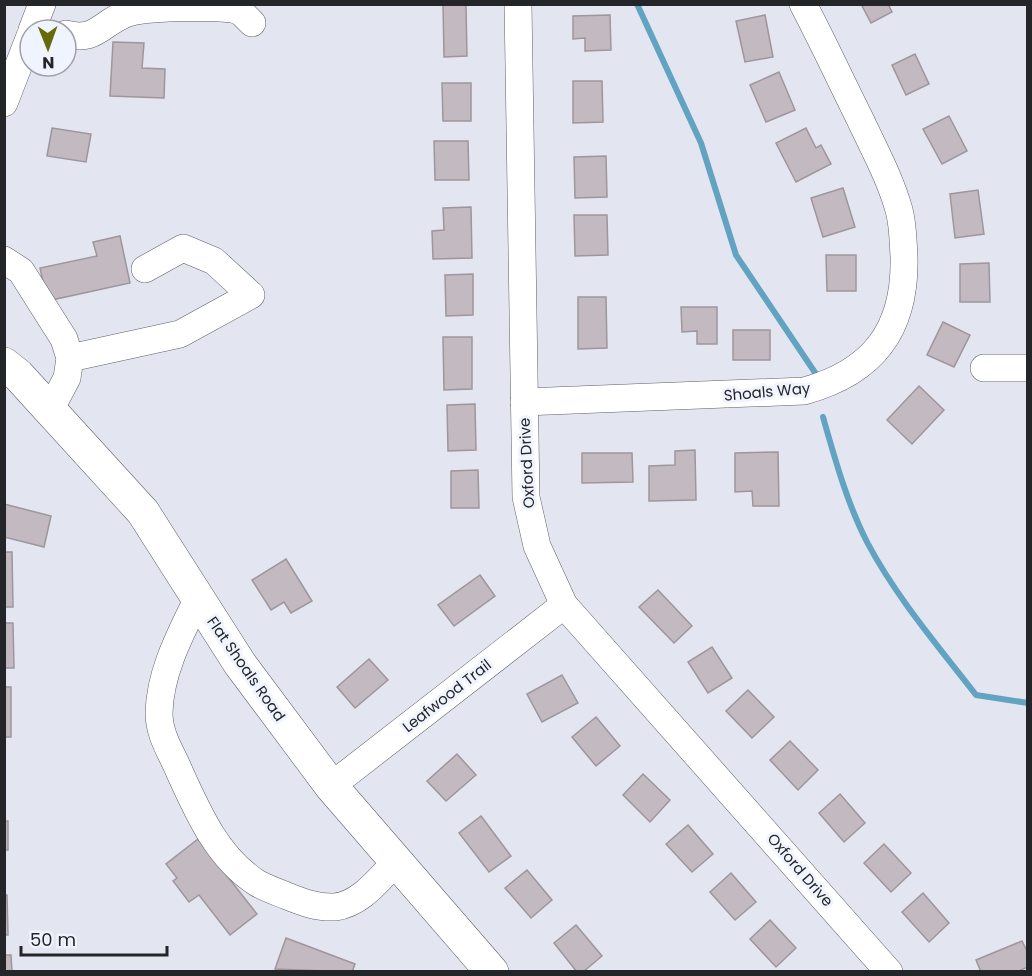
<svg xmlns="http://www.w3.org/2000/svg" width="1032" height="976" viewBox="0 0 1032 976" font-family="Poppins,sans-serif">
  <style>
    .lines { fill: none; stroke-linecap: round; stroke-linejoin: round }
    .stream { stroke: #62a3c2; stroke-width: 6 }
    .building { fill: #c2b9c1; stroke: #9e969c; stroke-width: 1.5 }
    .minor-casing { stroke: #5d6068; stroke-width: 28 }
    .major-casing { stroke: #5d6068; stroke-width: 34 }
    .minor { stroke: #fff; stroke-width: 27 }
    .major { stroke: #fff; stroke-width: 33 }
    .labels { text-anchor: middle; stroke-width: 6; stroke-linejoin: round; paint-order: stroke }
    .street-label { font-size: 15px; fill: #242529; stroke: #f0f4fe }
  </style>
  <rect width="100%" height="100%" fill="#e3e6f0"/>
  <g class="lines">
    <g class="stream">
      <path d="M637,4L701,143L736,255L816,374"/>
      <path d="M823,417C835,459 847,503 867,542C896,597 938,646 976,695L1028,703"/>
    </g>
  </g>
  <g class="building">
    <path d="M861,4H888L892,12L871,23Z"/>
    <path d="M443,5H466L467,56L444,57Z"/>
    <path d="M610,15L611,50L585,51V38L573,39V16Z"/>
    <path d="M765,15L773,57L745,62L736,21Z"/>
    <path d="M113,42L144,43L142,68L165,69L164,98L110,96Z"/>
    <path d="M915,54L929,84L906,95L892,65Z"/>
    <path d="M779,72L795,110L766,122L750,85Z"/>
    <path d="M573,81H602L603,122L573,123Z"/>
    <path d="M442,83H471V121H443Z"/>
    <path d="M949,116L967,151L942,164L923,129Z"/>
    <path d="M52,128L91,134L86,162L47,156Z"/>
    <path d="M806,128L816,148L821,145L831,164L796,182L776,143Z"/>
    <path d="M434,141H468L469,180H435Z"/>
    <path d="M606,156L607,197L575,198L574,157Z"/>
    <path d="M843,188L855,227L823,237L811,198Z"/>
    <path d="M978,190L984,234L955,238L950,194Z"/>
    <path d="M471,207L472,258L433,259L432,231L444,230L443,208Z"/>
    <path d="M574,215H607L608,255L575,256Z"/>
    <path d="M120,236L130,283L47,301L40,268L97,256L93,242Z"/>
    <path d="M826,255H856V291H827Z"/>
    <path d="M989,263L990,302H960V264Z"/>
    <path d="M473,274V315L446,316L445,275Z"/>
    <path d="M578,297H606L607,348L578,349Z"/>
    <path d="M681,307H717V344H697V331L682,332Z"/>
    <path d="M943,322L970,335L954,367L927,355Z"/>
    <rect x="733" y="330" width="37" height="30"/>
    <path d="M443,337H472V389L444,390Z"/>
    <path d="M919,386L944,410L912,444L887,420Z"/>
    <path d="M475,404L476,450L448,451L447,405Z"/>
    <path d="M695,450L696,500L649,501V466L675,465V451Z"/>
    <path d="M778,452L779,506H753L752,491L735,492V453Z"/>
    <path d="M582,453H632L633,482L582,483Z"/>
    <path d="M478,470L479,508H451V471Z"/>
    <path d="M4,504L51,516L44,547L4,537Z"/>
    <path d="M4,552H12L13,607H4Z"/>
    <path d="M286,559L312,601L291,613L284,602L271,610L252,580Z"/>
    <path d="M480,575L495,596L454,626L438,605Z"/>
    <path d="M658,590L692,626L674,643L639,607Z"/>
    <path d="M4,623H13L14,668H4Z"/>
    <path d="M712,647L732,678L708,693L688,662Z"/>
    <path d="M369,659L388,680L355,708L337,687Z"/>
    <path d="M562,675L578,703L542,722L527,694Z"/>
    <rect x="4" y="687" width="7" height="50"/>
    <path d="M748,690L774,717L752,738L726,711Z"/>
    <path d="M596,717L620,746L596,766L572,737Z"/>
    <path d="M790,741L818,770L798,790L770,760Z"/>
    <path d="M457,754L476,775L446,801L427,781Z"/>
    <path d="M643,774L670,800L650,822L623,795Z"/>
    <path d="M840,794L865,823L844,842L819,813Z"/>
    <path d="M481,816L511,856L489,872L459,833Z"/>
    <rect x="4" y="821" width="4" height="29"/>
    <path d="M688,825L713,854L692,872L666,844Z"/>
    <path d="M198,839L257,914L230,935L199,895L189,902L173,881L177,878L166,864Z"/>
    <path d="M884,844L911,873L891,892L864,863Z"/>
    <path d="M527,870L552,900L531,918L505,888Z"/>
    <path d="M731,873L756,902L735,920L710,892Z"/>
    <path d="M923,893L949,923L929,942L902,912Z"/>
    <path d="M4,895H7L8,935H4Z"/>
    <path d="M770,920L796,948L776,967L750,939Z"/>
    <path d="M576,925L602,956L583,972H577L554,943Z"/>
    <path d="M286,938L355,964L352,972L275,969Z"/>
    <path d="M1022,941L1028,953V967L1016,972H981L976,960Z"/>
    <path d="M4,955H11L12,972H4Z"/>
  </g>
  <g class="lines">
    <g class="minor-casing">
      <g id="minor">
        <path d="M518,4L526,497L537,546L564,605L889,972"/>
        <path d="M32,30L42,4"/>
        <path d="M66,34C95,42 101,24 125,14C145,6 210,7 233,9L241,12L252,23"/>
        <path d="M4,103L30,36"/>
        <path d="M4,260L21,271L64,339L70,358L67,378L50,410"/>
        <path d="M70,358L180,334L251,295L214,261L183,248L145,269"/>
        <path d="M984,368H1028"/>
        <path d="M524,402L804,391C874,372 906,329 904,256C903,241 903,224 899,210C890,178 874,149 860,119C841,81 823,42 803,4"/>
        <path d="M198,598C180,635 160,672 159,713C159,736 172,753 180,773C198,813 218,858 257,883C266,888 277,892 287,896C302,902 317,908 335,907C361,904 379,879 396,862"/>
        <path d="M331,786L564,605"/>
      </g>
    </g>
    <g class="major-casing">
      <path id="major" d="M4,364L18,375L143,512L240,664L331,786L492,972"/>
    </g>
    <use href="#minor" class="minor"/>
    <use href="#major" class="major"/>
  </g>
  <g class="labels">
    <g class="street-label">
      <text transform="translate(767 392) rotate(-5)" y="5">Shoals Way</text>
      <text transform="translate(527 463) rotate(-93)" y="5">Oxford Drive</text>
      <text transform="translate(246 669) rotate(55)" y="5">Flat Shoals Road</text>
      <text transform="translate(447 696) rotate(-38)" y="5">Leafwood Trail</text>
      <text transform="translate(800 870) rotate(49)" y="5">Oxford Drive</text>
    </g>
  </g>
  <rect width="1032" height="976" fill="none" stroke="#242529" stroke-width="12"/>
  <g transform="translate(48 48) rotate(179)"><circle r="28" fill="#f0f4fe" stroke="#9ea1a9" stroke-width="1.5"/>
  <path d="M0-4.5L10 22L0 15L-10 22Z" fill="#656a0a"/>
  <text y="-9" font-size="16" font-weight="bold" text-anchor="middle" fill="#242529">N</text>
  </g>
  <path d="M21 946v9h146v-9" fill="none" stroke="#242529" stroke-width="3"/>
  <text x="30" y="946" font-size="18" fill="#242529" stroke="#f0f4fe" stroke-width="4.5" paint-order="stroke">50 m</text>
</svg>
